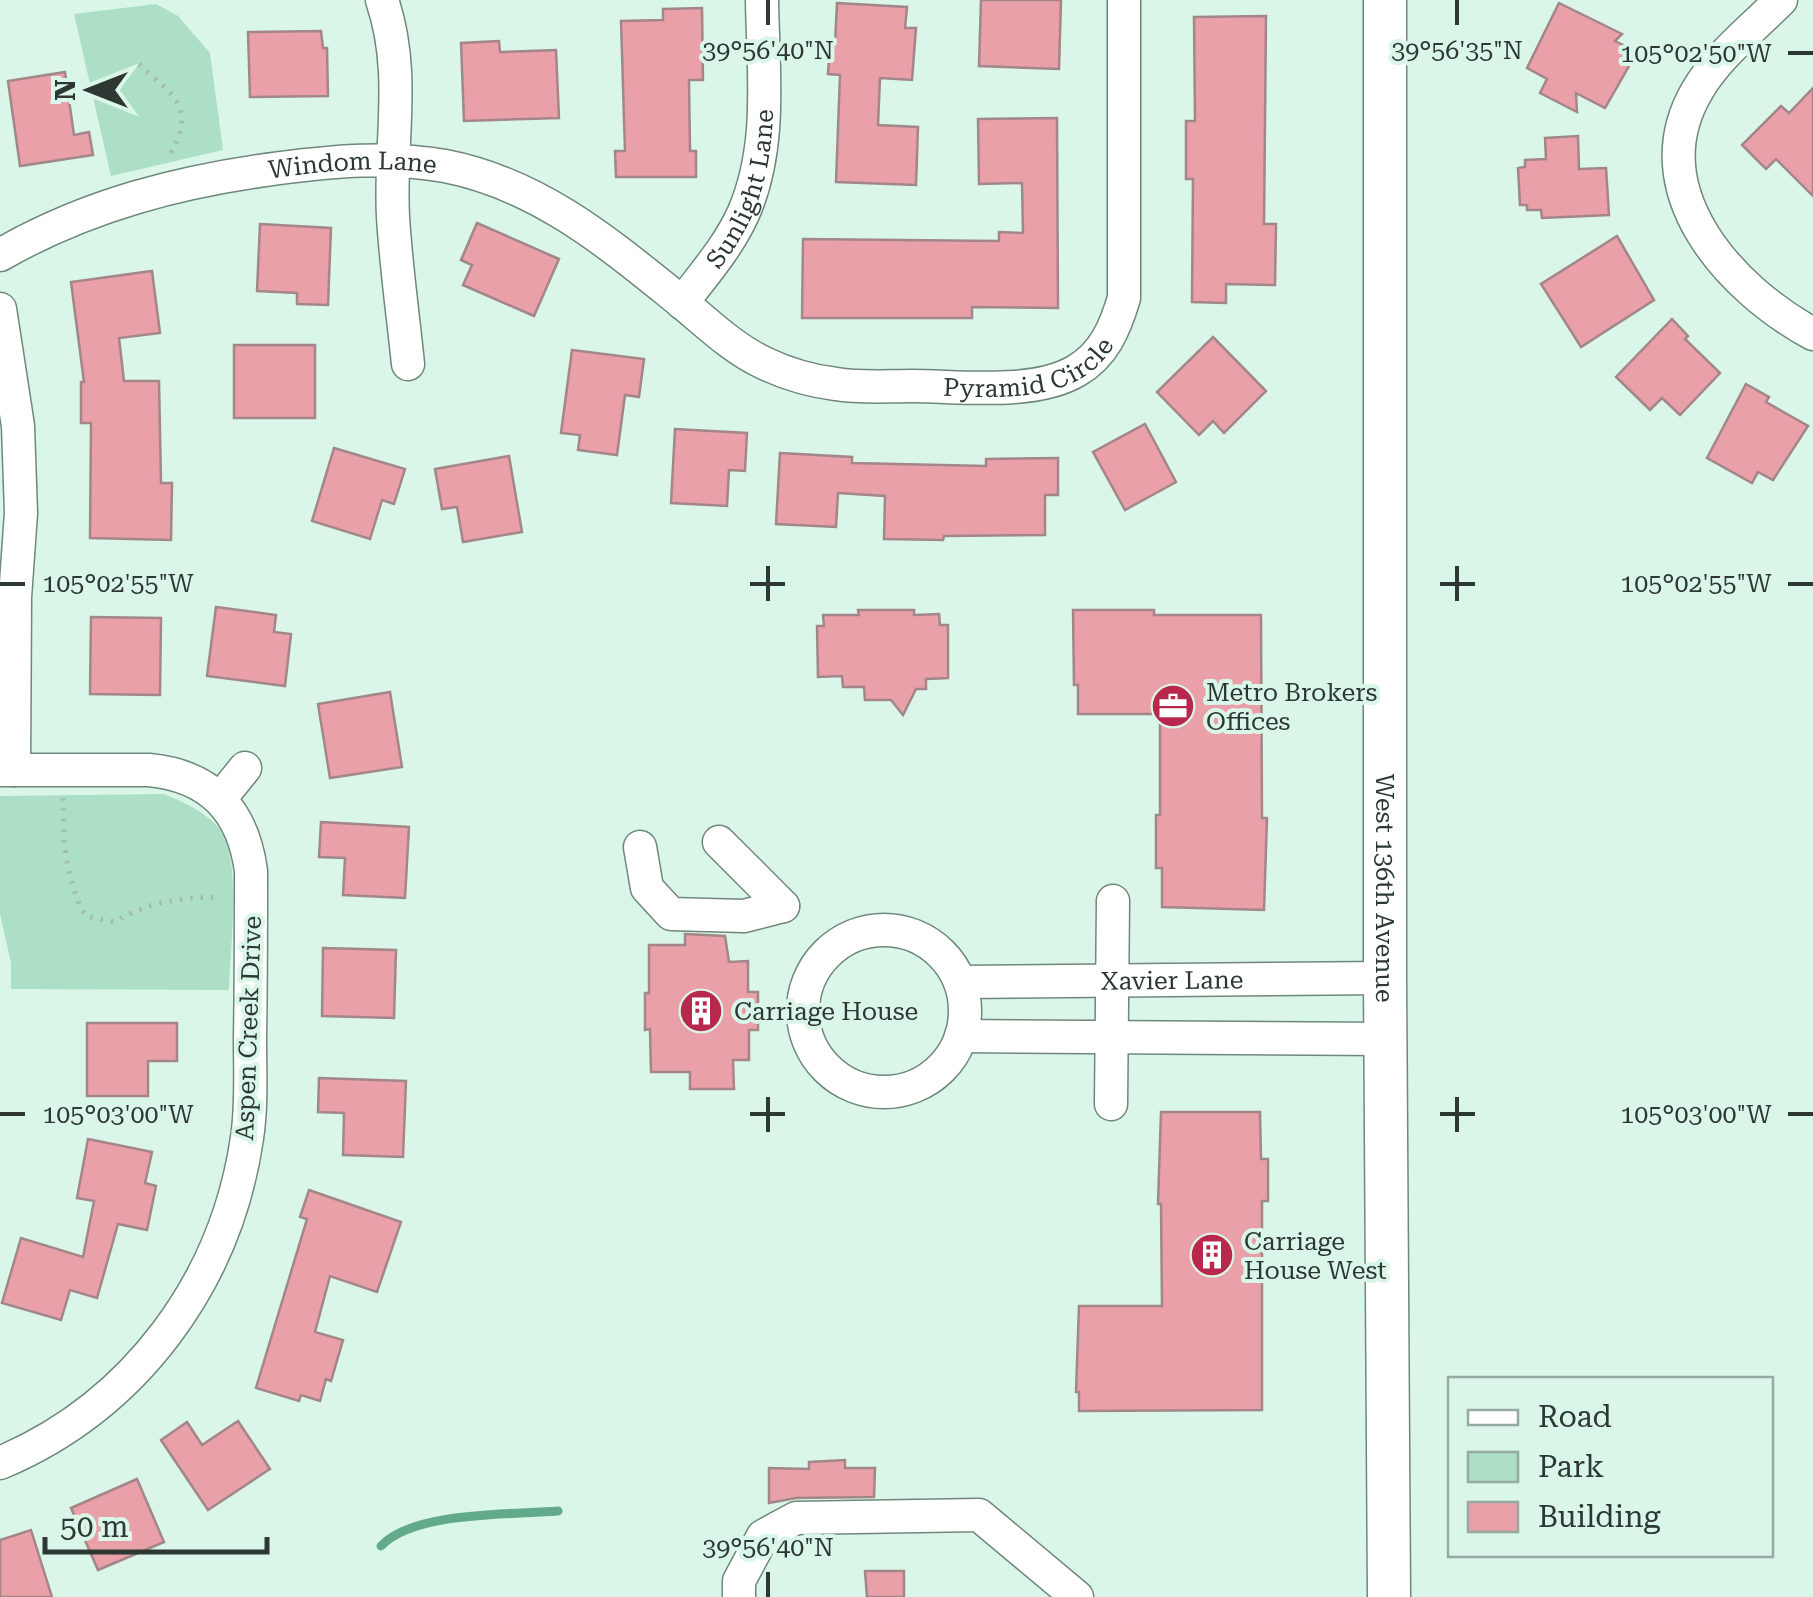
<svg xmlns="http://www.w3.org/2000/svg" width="1813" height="1597" viewBox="0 0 1813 1597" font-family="'Roboto Serif',serif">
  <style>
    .green { fill: #acdfc6 }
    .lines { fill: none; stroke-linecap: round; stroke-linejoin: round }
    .stream { stroke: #63aa8a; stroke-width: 9 }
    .building { fill: #e9a0a8; stroke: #a28689; stroke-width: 2.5 }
    .minor-casing { stroke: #6f887b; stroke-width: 35 }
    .major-casing { stroke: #6f887b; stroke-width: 45 }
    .path { stroke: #a4baaf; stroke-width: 5; stroke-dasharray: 2.5 8; stroke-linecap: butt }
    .minor { stroke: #fff; stroke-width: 32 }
    .major { stroke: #fff; stroke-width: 42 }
    .ticks { fill: none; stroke: #2d3833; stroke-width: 4 }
    .labels { text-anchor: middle; stroke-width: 8; stroke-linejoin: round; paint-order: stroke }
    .street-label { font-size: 25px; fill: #2d3833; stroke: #daf6e8 }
    .poi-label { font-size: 25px; fill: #2d3833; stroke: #daf6e8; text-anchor: start }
    .ticks-label { font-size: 25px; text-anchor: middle; fill: #2d3833; stroke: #daf6e8; stroke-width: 8; stroke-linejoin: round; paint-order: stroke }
  </style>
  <rect width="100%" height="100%" fill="#daf6e8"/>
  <g class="green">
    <path d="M156,4L178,16L210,53L223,150L111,176L74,14Z"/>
    <path d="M164,794C183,802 204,811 218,827C243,855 230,951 229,990L11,989V963L0,914V796Z"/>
  </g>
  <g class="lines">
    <path class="stream" d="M381,1546C414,1511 511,1515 558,1511"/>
  </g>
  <g class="building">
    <path d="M981,0H1061L1059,69L979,66Z"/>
    <path d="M837,3L907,7L905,28H916L912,80L880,78L878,125L918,127L916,185L836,182L840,75L828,74L830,44H835Z"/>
    <path d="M1559,3L1622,34L1615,41L1637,52L1605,108L1576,93L1577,112L1540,93L1547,79L1527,68Z"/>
    <path d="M702,8L703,80H689L690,151H696V177H616L615,151H625L621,21L663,20V9Z"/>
    <path d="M1266,16L1264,224H1276L1275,285L1226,284V303L1192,302L1193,179H1186V121H1195L1194,17Z"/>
    <path d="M321,31L323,48H327L328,96L250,97L248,32Z"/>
    <path d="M499,41L500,52L556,50L559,118L464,121L461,43Z"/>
    <path d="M65,72L74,135L89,132L93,155L20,166L8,81Z"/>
    <path d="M1813,88V196L1776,159L1766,169L1742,145L1781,106L1789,113Z"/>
    <path d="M1057,118L1058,308L972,307V318H802L803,239L999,241V232L1023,233L1022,183L979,184L978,119Z"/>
    <path d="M1578,136L1579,169L1606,168L1609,215L1542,218L1541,210H1527V205H1520L1518,168L1525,167V160L1546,159L1545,138Z"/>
    <path d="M477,223L559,259L534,316L463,285L472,265L461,260Z"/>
    <path d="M260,224L331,228L328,305L297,304V293L257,291Z"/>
    <path d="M1617,236L1654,300L1581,347L1541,284Z"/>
    <path d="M152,271L160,333L119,338L124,381H159L161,483H172L171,540L90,538L91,423H81V382H84L71,282Z"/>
    <path d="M1672,319L1688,336L1685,339L1720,373L1680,415L1662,398L1650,410L1616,377Z"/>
    <path d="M1213,337L1266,391L1224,433L1213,421L1199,435L1157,392Z"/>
    <rect x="234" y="345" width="81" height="73"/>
    <path d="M572,350L644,359L639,397L625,395L617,455L578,450L580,435L561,433Z"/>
    <path d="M1746,384L1769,397L1766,402L1808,426L1773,480L1758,472L1752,483L1707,458Z"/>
    <path d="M1145,424L1176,482L1125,510L1093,452Z"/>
    <path d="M675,429L747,433L745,471L729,470L727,506L671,503Z"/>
    <path d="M334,448L405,469L394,504L382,500L370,539L312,521Z"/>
    <path d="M780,453L852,457V463L986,466V459L1058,458V495H1045V535L944,536L943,540L884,539L885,496L838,493L836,527L776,524Z"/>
    <path d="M509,456L522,532L463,542L457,507L442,509L435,469Z"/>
    <path d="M216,607L276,615L274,632L291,634L285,686L207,676Z"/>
    <path d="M858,610H914V615L939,614L940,625H948V678L926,679V689H916L903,715L891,700H865L864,687H843L842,676L818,677L817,626H824L823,615H859Z"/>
    <path d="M1073,610H1154V615H1261L1262,818H1267L1264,910L1162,907V868H1156V815H1160V714H1078V685H1074Z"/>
    <path d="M91,617L161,618L160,695L90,694Z"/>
    <path d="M390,692L402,767L330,778L318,704Z"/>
    <path d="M321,822L409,827L405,898L343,895L345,858L319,857Z"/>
    <path d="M685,934L725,936L729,962L748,961V992H758V1030H749V1060H733L734,1089H690V1072H651L650,1029L645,1030V993H649V945H685Z"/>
    <path d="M323,948L396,950L394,1018L322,1016Z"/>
    <path d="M87,1023H177V1061H148V1096H87Z"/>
    <path d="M319,1078L406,1081L403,1157L343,1155L344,1113L318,1112Z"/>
    <path d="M1161,1112H1260L1261,1159H1268V1201H1262V1410L1079,1411V1392H1076L1079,1306H1162L1161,1204H1158Z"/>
    <path d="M88,1139L152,1152L145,1183L156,1186L147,1230L118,1224L97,1298L70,1290L61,1320L2,1303L21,1238L83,1257L94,1201L77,1198Z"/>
    <path d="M309,1190L401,1222L377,1292L330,1276L315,1332L343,1340L331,1381L326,1379L320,1401L301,1395L299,1401L256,1388L307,1219L300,1217Z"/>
    <path d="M238,1421L270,1469L208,1510L161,1440L187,1422L202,1445Z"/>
    <path d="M845,1460V1468H875L874,1497L796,1498L769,1503V1468L809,1469V1462Z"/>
    <path d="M137,1479L164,1542L98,1570L71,1508Z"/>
    <path d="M31,1530L52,1597H0V1540Z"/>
    <path d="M865,1571H904V1597H867Z"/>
  </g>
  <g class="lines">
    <g class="minor-casing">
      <g id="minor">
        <path d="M382,0C407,74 389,141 393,217C396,266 403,315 408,364"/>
        <path d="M1781,0C1753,28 1717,56 1697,91C1639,190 1730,289 1813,334"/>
        <path id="s1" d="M0,255C87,205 180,181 280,168C335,161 389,156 445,166C538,184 607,242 679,300C706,322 732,348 764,363C787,374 811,381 836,384C860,388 887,386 912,386C960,386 1033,396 1076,371C1104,355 1115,328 1124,298V0"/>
        <path id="s2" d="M682,303C704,274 728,247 743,214C773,147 763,71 762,0"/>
        <path d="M0,309L18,426L21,513L15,597L14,770"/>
        <path d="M0,770H149C211,776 243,811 251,871C251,927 251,983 250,1039C250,1072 252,1105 247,1138C226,1282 135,1406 0,1463"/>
        <path d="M220,799L245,768"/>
        <path d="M719,842L783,906"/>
        <path d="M640,847L647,888L671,914L744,916L783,906"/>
        <circle cx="884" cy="1011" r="81"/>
        <path id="s3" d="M960,982L1385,978"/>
        <path d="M961,1036L1386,1039"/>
        <path d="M1111,1104L1113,901"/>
        <path d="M739,1597V1581L763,1536L796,1518L979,1515L1077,1597"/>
      </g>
    </g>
    <g class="major-casing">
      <g id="major">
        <path id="s4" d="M1385,0V978L1389,1597"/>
      </g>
    </g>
    <g class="path">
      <path d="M139,64C171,95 198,104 170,155"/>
      <path d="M63,798C63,836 65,883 86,916L115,922C150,900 182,898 222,897"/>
    </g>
    <use href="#minor" class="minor"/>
    <use href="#major" class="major"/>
  </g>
  <path class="ticks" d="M768,0V25M1457,0V25M1788,53H1813M768,566V601M1457,566V601M0,584H25M750,584H785M1440,584H1475M1788,584H1813M768,1097V1132M1457,1097V1132M0,1114H25M750,1114H785M1440,1114H1475M1788,1114H1813M768,1572V1597"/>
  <defs>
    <g id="office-disc" transform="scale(2.25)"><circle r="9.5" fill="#b8284d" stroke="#daf6e8"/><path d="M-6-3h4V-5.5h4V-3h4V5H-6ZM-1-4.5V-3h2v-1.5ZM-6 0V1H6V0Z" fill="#fff"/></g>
    <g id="building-disc" transform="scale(2.25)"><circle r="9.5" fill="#b8284d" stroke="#daf6e8"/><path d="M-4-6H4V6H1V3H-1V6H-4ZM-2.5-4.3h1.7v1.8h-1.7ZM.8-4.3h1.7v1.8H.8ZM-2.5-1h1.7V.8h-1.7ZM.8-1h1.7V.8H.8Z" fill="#fff"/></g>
  </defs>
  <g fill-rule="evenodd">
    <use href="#office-disc" x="1173" y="706"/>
    <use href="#building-disc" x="701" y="1011"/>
    <use href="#building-disc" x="1212" y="1255"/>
  </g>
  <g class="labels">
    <g class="street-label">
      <text dy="9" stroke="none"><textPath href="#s1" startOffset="368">Windom Lane</textPath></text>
      <text dy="9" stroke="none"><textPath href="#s2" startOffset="132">Sunlight Lane</textPath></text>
      <text dy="9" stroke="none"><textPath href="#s1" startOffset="1112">Pyramid Circle</textPath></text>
      <text dy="9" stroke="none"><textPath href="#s4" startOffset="888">West 136th Avenue</textPath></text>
      <text dy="9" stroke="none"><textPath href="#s3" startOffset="212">Xavier Lane</textPath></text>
      <text transform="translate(248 1028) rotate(-88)" y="9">Aspen Creek Drive</text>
    </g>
    <g class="poi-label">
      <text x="1206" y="701">Metro Brokers<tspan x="1206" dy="29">Offices</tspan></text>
      <text x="734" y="1020">Carriage House</text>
      <text x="1244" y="1250">Carriage<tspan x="1244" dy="29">House West</tspan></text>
    </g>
  </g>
  <g class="ticks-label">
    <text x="768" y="59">39°56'40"N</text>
    <text x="1457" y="59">39°56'35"N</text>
    <text x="1696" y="62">105°02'50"W</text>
    <text x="1696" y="592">105°02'55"W</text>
    <text x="118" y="592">105°02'55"W</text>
    <text x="1696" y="1123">105°03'00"W</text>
    <text x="118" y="1123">105°03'00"W</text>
    <text x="768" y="1556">39°56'40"N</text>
  </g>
  <rect x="1448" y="1377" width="325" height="180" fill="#daf6e8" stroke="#95aaa0" stroke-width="2.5"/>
  <rect x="1468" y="1410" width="50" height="15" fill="#ffffff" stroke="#95aaa0" stroke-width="2.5"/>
  <text x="1538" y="1427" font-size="30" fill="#2d3833">Road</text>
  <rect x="1468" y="1452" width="50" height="30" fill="#acdfc6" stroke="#95aaa0" stroke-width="2.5"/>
  <text x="1538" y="1477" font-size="30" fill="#2d3833">Park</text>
  <rect x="1468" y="1502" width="50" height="30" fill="#e9a0a8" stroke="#95aaa0" stroke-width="2.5"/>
  <text x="1538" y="1527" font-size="30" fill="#2d3833">Building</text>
  <g transform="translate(90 90) rotate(270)" stroke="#daf6e8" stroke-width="8" paint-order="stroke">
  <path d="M0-8L18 38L0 25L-18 38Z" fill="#2d3833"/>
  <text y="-15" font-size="28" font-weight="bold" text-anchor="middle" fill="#2d3833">N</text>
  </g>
  <path d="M45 1537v15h222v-15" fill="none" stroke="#2d3833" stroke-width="5"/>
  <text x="60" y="1537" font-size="30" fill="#2d3833" stroke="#daf6e8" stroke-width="8" paint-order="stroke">50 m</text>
</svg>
